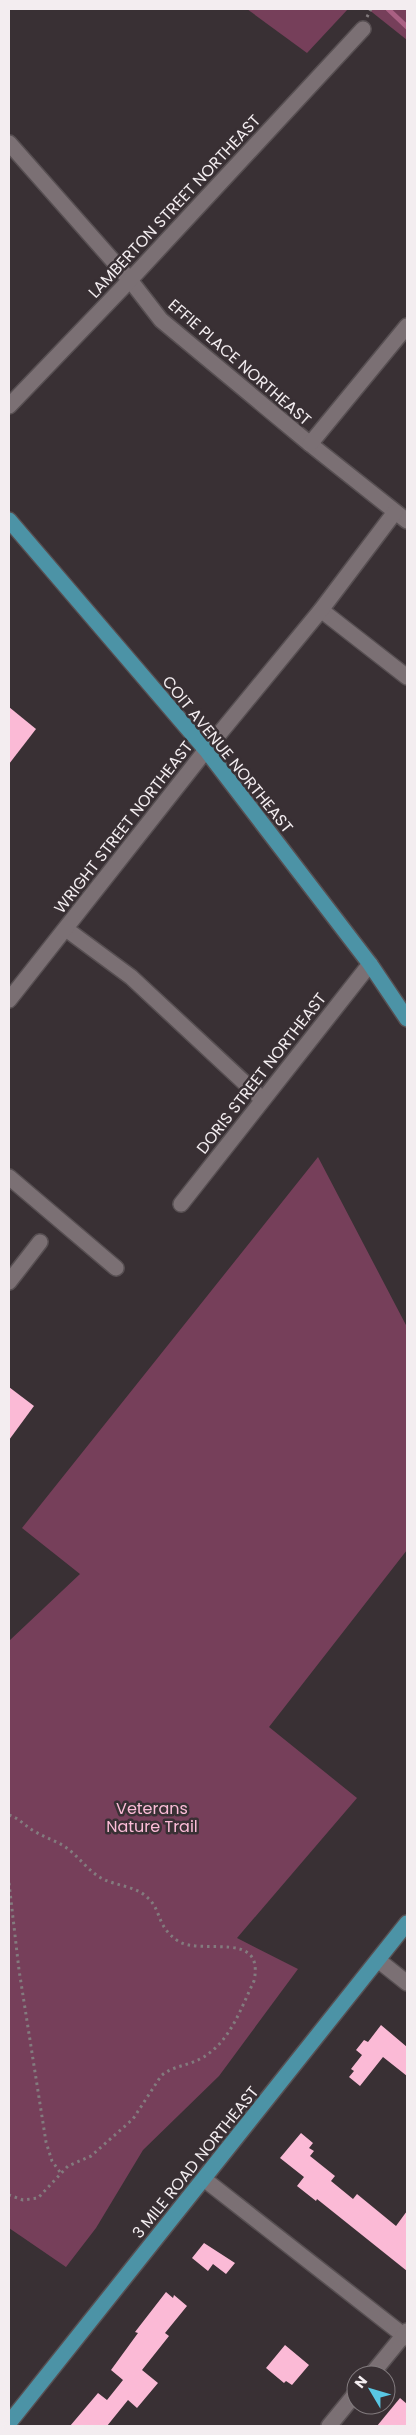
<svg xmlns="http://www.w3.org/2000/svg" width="416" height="2435" viewBox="0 0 416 2435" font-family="Poppins,sans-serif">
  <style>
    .green { fill: #763f5a }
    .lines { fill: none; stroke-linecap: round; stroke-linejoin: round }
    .stream { stroke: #a96083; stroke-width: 5 }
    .building { fill: #fbbad6 }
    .minor-casing { stroke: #574f52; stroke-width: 18 }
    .major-casing { stroke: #574f52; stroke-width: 18 }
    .path { stroke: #837b7e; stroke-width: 3; stroke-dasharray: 2.5 4; stroke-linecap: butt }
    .minor { stroke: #7b7074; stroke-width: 15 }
    .major { stroke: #4c93a6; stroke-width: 15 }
    .labels { text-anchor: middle; stroke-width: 5; stroke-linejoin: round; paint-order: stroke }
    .street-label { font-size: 16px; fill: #f3edf0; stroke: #393034 }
    .park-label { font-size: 16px; fill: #fbbcd7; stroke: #393034 }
  </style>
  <rect width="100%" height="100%" fill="#393034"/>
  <g class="green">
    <path d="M247,9H348L307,53Z"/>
    <path d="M368,9H407V40Z"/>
    <path d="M318,1157L407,1327V1550L269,1727L357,1798L237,1938L298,1969L219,2076L143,2150L96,2228L66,2267L9,2228V1641L80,1574L22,1528Z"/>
  </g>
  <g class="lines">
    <path class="stream" d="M388,9L407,27"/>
  </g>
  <g class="building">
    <path d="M9,707L36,729L9,764Z"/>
    <path d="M9,1387L34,1406L9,1440Z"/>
    <path d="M381,2025L407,2047V2076L383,2057L360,2086L349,2077L354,2071L351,2069L362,2055L356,2050L364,2040L368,2042Z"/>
    <path d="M301,2133L313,2143L309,2148L314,2151L310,2156L335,2176L331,2181L353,2199L357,2194L396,2226L407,2211V2271L317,2199L316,2201L297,2186L304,2177L280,2158Z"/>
    <path d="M204,2243L235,2263L226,2274L213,2264L208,2271L192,2258Z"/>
    <path d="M166,2292L173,2298L174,2295L187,2306L165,2333L169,2336L142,2370L158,2383L137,2408L128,2400L107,2426H70L98,2393L107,2400L123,2380L111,2370L138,2333L135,2332Z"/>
    <path d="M285,2345L309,2365L292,2385L286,2381L284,2383L266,2368Z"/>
    <path d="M400,2398L407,2404V2426H377Z"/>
  </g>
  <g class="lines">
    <g class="minor-casing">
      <g id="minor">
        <path d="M9,143L130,280L161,320L310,444L407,521"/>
        <path d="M9,406L130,280L363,29"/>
        <path d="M310,444L407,326"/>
        <path d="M321,610L407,677"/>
        <path d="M66,929L131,977L262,1099"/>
        <path d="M9,1000L206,750L321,610L395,512"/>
        <path d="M9,1177L116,1268"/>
        <path d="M181,1204L370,964"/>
        <path d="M9,1282L40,1242"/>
        <path d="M378,1960L407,1983"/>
        <path d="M204,2179L407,2338"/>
        <path d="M371,2375L407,2331"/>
        <path d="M329,2426L356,2393"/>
      </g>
    </g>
    <g class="major-casing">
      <g id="major">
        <path d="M9,520L206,750L370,964L407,1019"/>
        <path d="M9,2423L407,1923"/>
      </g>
    </g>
    <g class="path">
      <path d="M367,17L371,9"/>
      <path d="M9,1815C19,1818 25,1826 34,1831C45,1838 58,1841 68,1849C80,1858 89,1872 103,1879C117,1886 136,1886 148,1898C162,1911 156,1926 178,1941C202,1956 265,1929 254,1981C240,2010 230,2043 200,2059C187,2066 172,2066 161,2076L133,2119L91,2156L68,2166L38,2198L23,2200L9,2195"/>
      <path d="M9,1883L19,1970L46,2142L52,2161L60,2172"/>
    </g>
    <use href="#minor" class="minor"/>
    <use href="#major" class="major"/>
  </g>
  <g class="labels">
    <g class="street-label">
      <text transform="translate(174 206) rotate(-47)" y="6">LAMBERTON STREET NORTHEAST</text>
      <text transform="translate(240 362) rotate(41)" y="6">EFFIE PLACE NORTHEAST</text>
      <text transform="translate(228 754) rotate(51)" y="6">COIT AVENUE NORTHEAST</text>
      <text transform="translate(123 827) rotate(-52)" y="6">WRIGHT STREET NORTHEAST</text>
      <text transform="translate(261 1073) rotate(-52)" y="6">DORIS STREET NORTHEAST</text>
      <text transform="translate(195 2162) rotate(-51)" y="6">3 MILE ROAD NORTHEAST</text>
    </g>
    <g class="park-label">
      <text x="152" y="1814">Veterans<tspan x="152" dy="18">Nature Trail</tspan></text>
    </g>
  </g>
  <rect width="416" height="2435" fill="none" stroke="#f3edf0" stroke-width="20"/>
  <g transform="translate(371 2390) rotate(308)"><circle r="24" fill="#393034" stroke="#837c7f"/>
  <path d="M0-4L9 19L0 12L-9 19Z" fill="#59c8e5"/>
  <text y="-8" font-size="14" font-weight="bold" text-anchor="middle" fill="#f3edf0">N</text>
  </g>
</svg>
